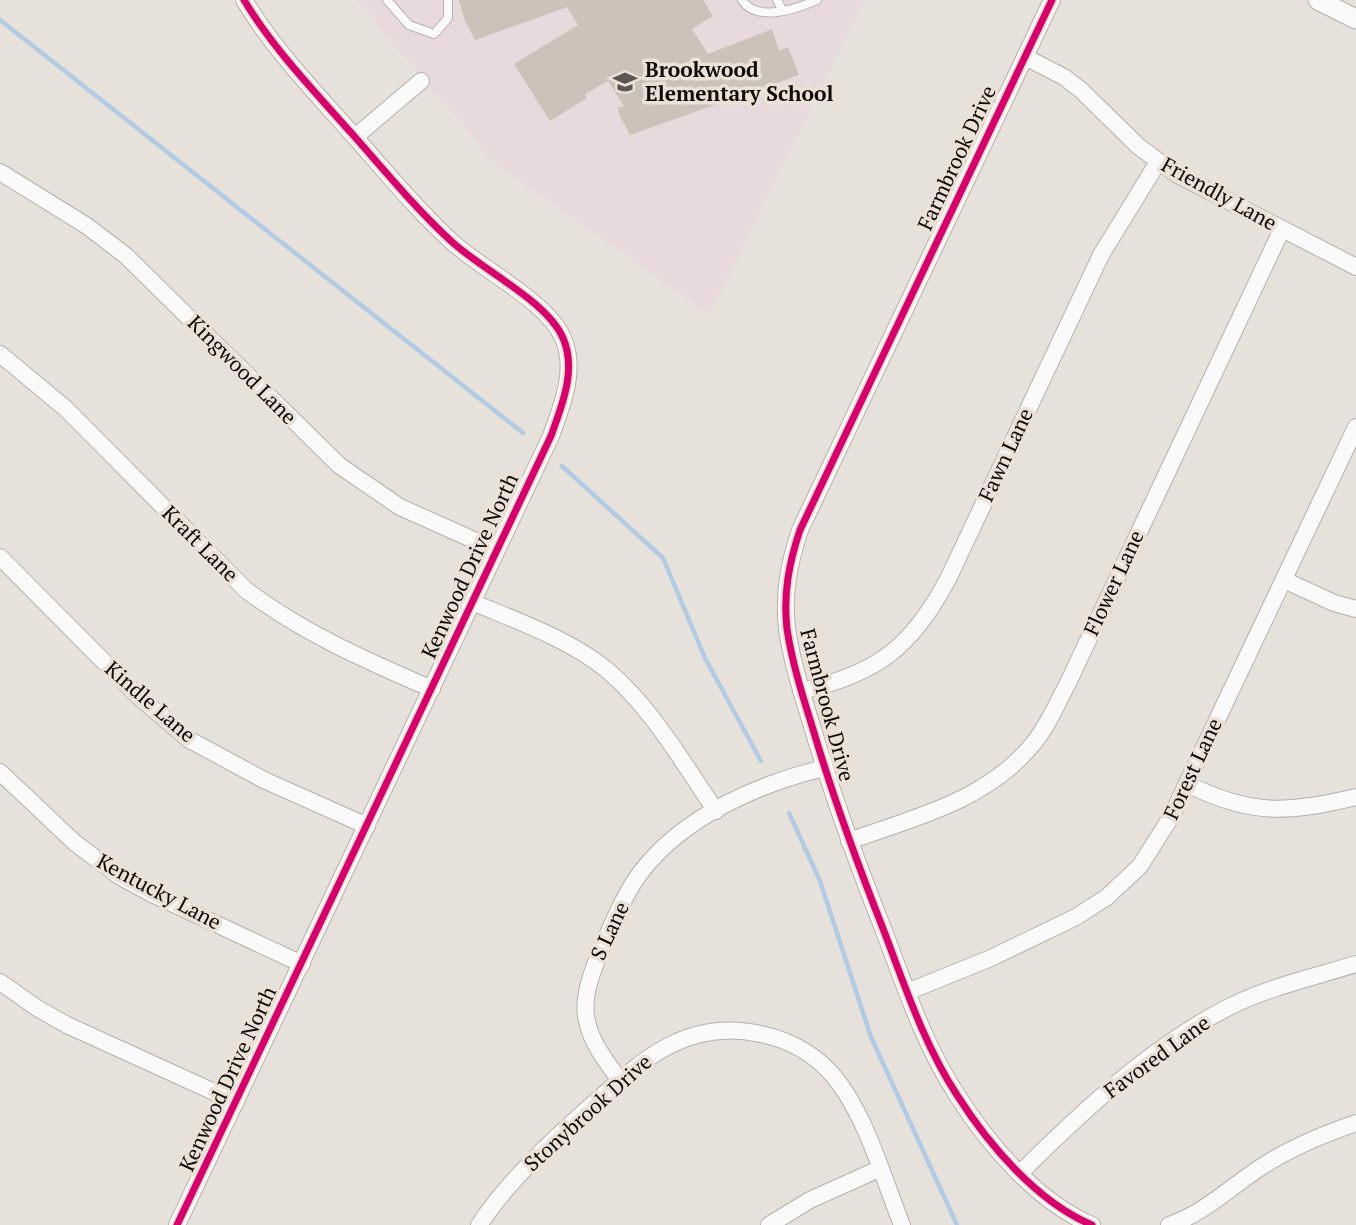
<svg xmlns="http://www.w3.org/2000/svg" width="1356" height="1225" viewBox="0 0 1356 1225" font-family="'PT Serif',serif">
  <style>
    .education { fill: #e8d9dd }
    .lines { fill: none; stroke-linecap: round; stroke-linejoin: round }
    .stream { stroke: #b2cbe2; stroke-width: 4.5 }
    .building { fill: #ccc2b9 }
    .service-casing { stroke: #b5b0ac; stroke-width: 10 }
    .minor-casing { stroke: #b5b0ac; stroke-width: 18 }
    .tertiary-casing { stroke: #b5b0ac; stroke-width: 21 }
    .service { stroke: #fbfafa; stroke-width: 8 }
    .minor { stroke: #fbfafa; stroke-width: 16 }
    .tertiary { stroke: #fbfafa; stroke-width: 19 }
    .cycleway-casing { stroke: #ece1d7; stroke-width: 11 }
    .cycleway { stroke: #d6006c; stroke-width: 7 }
    .labels { text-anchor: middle; stroke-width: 7; stroke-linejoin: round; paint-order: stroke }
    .poi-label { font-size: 21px; font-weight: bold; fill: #0f0b08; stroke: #ece1d7; text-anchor: start }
    .street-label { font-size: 21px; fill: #0f0b08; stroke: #ece1d7 }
  </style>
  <rect width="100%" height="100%" fill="#e7e1dc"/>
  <path class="education" d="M356,0H864L709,314L496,164Z"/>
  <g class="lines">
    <g class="stream">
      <path d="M0,20L523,433"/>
      <path d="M562,466L663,558L705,658L761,761"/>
      <path d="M789,813L820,881L871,1037L957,1225"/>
    </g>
  </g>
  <path class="building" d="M459,0H703L713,16L692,29L708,54L772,29L779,51L788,47L799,75L630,135L619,114L618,108L624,106L608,81L585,94L587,98L550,121L514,64L578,25L567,7L475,40L464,19Z"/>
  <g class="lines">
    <g class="service-casing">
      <g id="service">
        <path d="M387,0L409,25L434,34L448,18V0"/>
        <path d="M742,0C757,23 796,9 817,0"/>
        <path d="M777,0L783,11"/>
      </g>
    </g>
    <g class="minor-casing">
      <g id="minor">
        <path d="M1052,0L800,530C789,563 783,594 787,629C792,662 802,694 812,726C832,794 856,860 882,926C904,983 923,1043 957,1095C988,1144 1037,1202 1092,1225"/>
        <path d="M1025,57L1064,77L1082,91L1138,146L1176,174L1356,267"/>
        <path d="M355,137L421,81"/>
        <path d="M0,172L87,226L125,255L340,466L400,507L496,550"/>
        <path d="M0,354L65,408L246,590C303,633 367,661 432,689"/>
        <path d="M0,557L137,695L188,739L264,780L367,826"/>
        <path d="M1284,580L1334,603L1356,609"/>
        <path d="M472,602C517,621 569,639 607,670C652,708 683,763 716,811"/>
        <path d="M801,691C877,674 912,647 948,579L1101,255L1158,162"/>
        <path d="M0,772L74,842L119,876L152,894L302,964"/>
        <path d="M1187,784C1252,816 1287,813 1356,797"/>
        <path d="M849,841C913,818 986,801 1032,745C1047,728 1056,705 1067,685L1282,229"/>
        <path d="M0,982L37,1008L67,1025L236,1102"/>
        <path d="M907,992L991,958L1076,917L1107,897L1140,866L1171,817L1356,427"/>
        <path d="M620,1080C575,1023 578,1003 606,938C616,916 626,892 641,872C684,816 758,784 824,768"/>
        <path d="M1020,1173C1082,1112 1150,1047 1229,1007C1269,987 1314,977 1356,964"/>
        <path d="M177,1225L551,436C562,405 577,370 563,338C547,301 482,270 451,241C416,209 386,172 354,136C316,93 274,50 244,0"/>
        <path d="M479,1225C507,1183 546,1146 584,1112C637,1065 683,1017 760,1034C786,1039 811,1052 829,1071C864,1108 883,1178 902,1225"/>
        <path d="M769,1225L810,1200L879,1169"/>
        <path d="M1169,1225C1206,1213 1233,1184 1266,1164C1294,1146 1324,1134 1356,1123"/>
      </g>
    </g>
    <g class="tertiary-casing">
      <path id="tertiary" d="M1318,0L1356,19"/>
    </g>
    <use href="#service" class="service"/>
    <use href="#minor" class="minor"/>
    <use href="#tertiary" class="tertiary"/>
    <g class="cycleway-casing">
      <g id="cycleway">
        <path d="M1052,0L800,530C789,563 783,594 787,629C792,662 802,694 812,726C832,794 856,860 882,926C904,983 923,1043 957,1095C988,1144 1037,1202 1092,1225"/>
        <path d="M177,1225L551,436C562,405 577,370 563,338C547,301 482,270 451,241C416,209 386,172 354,136C316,93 274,50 244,0"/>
      </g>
    </g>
    <use href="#cycleway" class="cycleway"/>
  </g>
  <defs>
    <g id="school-bare" transform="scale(1.89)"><path d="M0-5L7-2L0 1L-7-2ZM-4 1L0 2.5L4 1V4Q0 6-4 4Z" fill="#5b5652" stroke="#ece1d7" stroke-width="2.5" paint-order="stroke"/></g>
  </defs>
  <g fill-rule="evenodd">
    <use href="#school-bare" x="625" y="82"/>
  </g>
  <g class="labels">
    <g class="poi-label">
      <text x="645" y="77">Brookwood<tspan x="645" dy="24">Elementary School</tspan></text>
    </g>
    <g class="street-label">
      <text transform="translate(957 158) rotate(-65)" y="7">Farmbrook Drive</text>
      <text transform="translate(1219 194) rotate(29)" y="7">Friendly Lane</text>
      <text transform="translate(242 370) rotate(45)" y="7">Kingwood Lane</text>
      <text transform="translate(1006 455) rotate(-65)" y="7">Fawn Lane</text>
      <text transform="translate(200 544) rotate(45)" y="7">Kraft Lane</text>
      <text transform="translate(470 566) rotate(-65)" y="7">Kenwood Drive North</text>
      <text transform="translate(1114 583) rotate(-65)" y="7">Flower Lane</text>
      <text transform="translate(150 702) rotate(41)" y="7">Kindle Lane</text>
      <text transform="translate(827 705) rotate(75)" y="7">Farmbrook Drive</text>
      <text transform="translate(1193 769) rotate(-65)" y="7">Forest Lane</text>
      <text transform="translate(159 892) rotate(28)" y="7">Kentucky Lane</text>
      <text transform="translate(610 931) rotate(-65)" y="7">S Lane</text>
      <text transform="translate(1157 1057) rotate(-36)" y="7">Favored Lane</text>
      <text transform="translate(228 1079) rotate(-65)" y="7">Kenwood Drive North</text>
      <text transform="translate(588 1113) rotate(-42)" y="7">Stonybrook Drive</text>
    </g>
  </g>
</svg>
